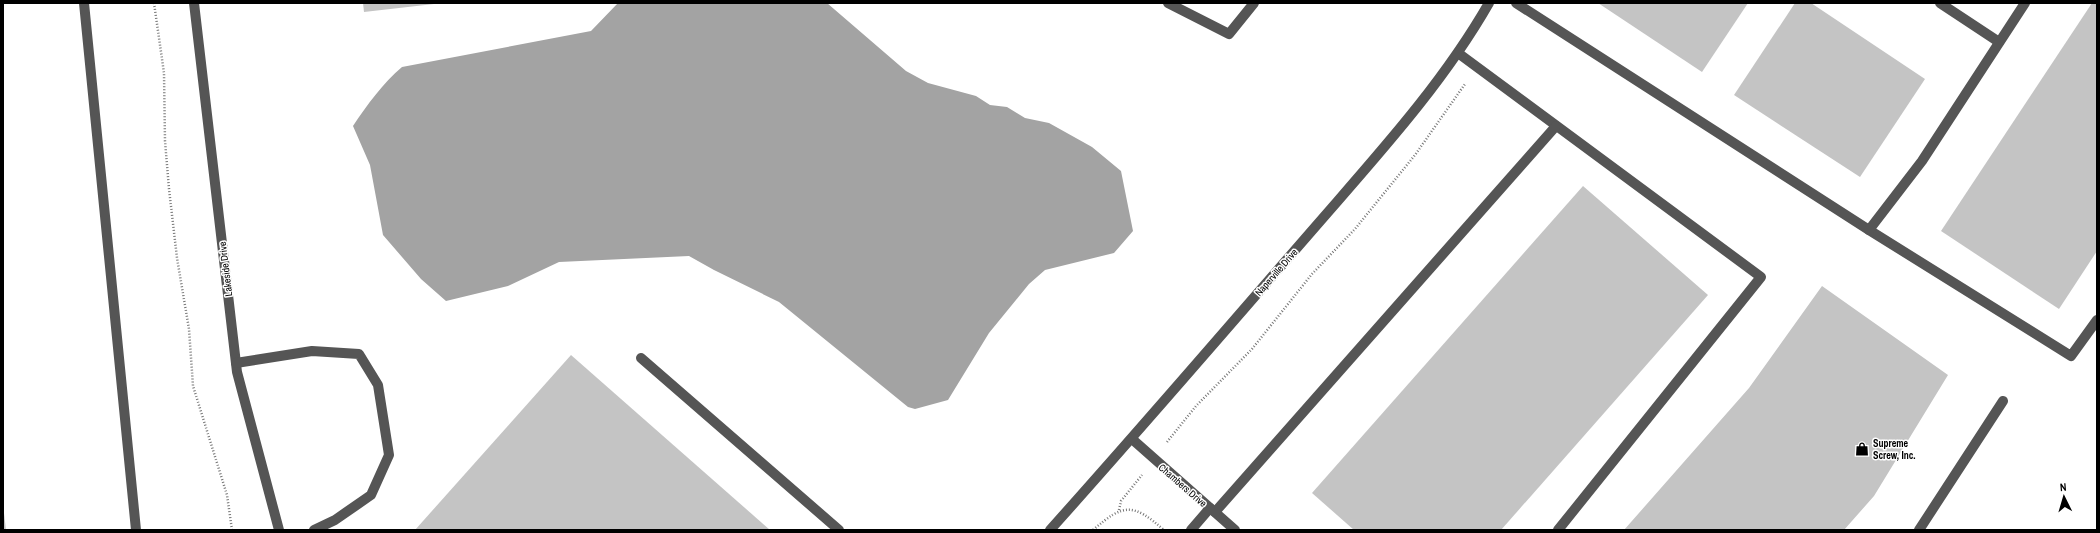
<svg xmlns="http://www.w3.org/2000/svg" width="2100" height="533" viewBox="0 0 2100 533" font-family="'Archivo Narrow',sans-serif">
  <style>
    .water { fill: #a3a3a3 }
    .building { fill: #c4c4c4 }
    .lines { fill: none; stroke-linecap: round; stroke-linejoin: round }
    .path { stroke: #777; stroke-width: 2.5; stroke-dasharray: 1 2; stroke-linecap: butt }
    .minor { stroke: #555; stroke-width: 10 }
    .labels { text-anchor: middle; stroke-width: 3; stroke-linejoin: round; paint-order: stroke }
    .street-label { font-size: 10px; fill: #000; stroke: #fff }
    .poi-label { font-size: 10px; font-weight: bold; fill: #000; stroke: #fff; text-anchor: start }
  </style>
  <rect width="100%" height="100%" fill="#fff"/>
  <path class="water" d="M618,3H827L906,71L928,83L976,96L990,105L1007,107L1025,118L1049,123L1092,147L1121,171L1133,231L1114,253L1045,270L1029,284L989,333L948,400L915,409L908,407L779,302L714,270L689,256L559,262L508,286L446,301L421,279L383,235L370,165L353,126C367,105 383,83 402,67L591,31Z"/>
  <g class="building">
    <path d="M363,3H434V4L364,12Z"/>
    <path d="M1598,3H1748L1702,72Z"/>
    <path d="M1795,3H1811L1925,79L1860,177L1734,95Z"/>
    <path d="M2092,3H2097V251L2059,309L1941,231Z"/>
    <path d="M1583,186L1708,295L1501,530H1354L1312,493Z"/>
    <path d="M1822,286L1948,375L1874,496L1844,530H1624L1749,388Z"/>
    <path d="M571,355L770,530H415Z"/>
    <path d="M3,513H4L6,530H3Z"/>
  </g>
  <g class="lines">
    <g class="path">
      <path d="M154,3L164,73L165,141L169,189L177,258L189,329L193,386L227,495L232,530"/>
      <path d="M1167,442L1196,406L1252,349L1312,274L1355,229L1415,155L1465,84"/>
      <path d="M1119,510L1121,501L1142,475"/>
      <path d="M1093,530C1124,503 1133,503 1164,530"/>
    </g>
    <g class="minor">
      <path d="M84,3L136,530"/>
      <path d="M194,3L237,372L279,530"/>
      <path d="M1168,3L1229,34L1254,3"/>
      <path d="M1516,3L1869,230L2071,356L2097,320"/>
      <path d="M1940,3L1999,42"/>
      <path d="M1458,53L1761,277L1558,530"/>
      <path d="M1869,230L1922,161L2025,3"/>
      <path d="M641,358L839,530"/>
      <path d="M236,363L312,351L359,354L378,385L389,455L371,495L335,520L314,530"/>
      <path d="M1132,439L1235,530"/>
      <path d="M1215,512L1556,126"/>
      <path d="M1050,530C1138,432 1223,333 1309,234C1372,161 1441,87 1489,3"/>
      <path d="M1191,530L1210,508"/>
      <path d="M1919,530L2003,401"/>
    </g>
  </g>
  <defs>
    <g id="shop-bare" transform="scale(1.08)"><path d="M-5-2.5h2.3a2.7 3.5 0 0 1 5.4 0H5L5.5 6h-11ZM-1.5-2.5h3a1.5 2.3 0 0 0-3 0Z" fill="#000" stroke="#fff" stroke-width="2.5" paint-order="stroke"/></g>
  </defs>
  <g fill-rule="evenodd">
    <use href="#shop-bare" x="1862" y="449"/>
  </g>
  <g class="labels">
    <g class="street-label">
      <text transform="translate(225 269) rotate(-97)" y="4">Lakeside Drive</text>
      <text transform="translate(1276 272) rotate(-49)" y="4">Naperville Drive</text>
      <text transform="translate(1183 485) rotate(41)" y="4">Chambers Drive</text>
    </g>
    <g class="poi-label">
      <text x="1873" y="447">Supreme<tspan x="1873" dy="12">Screw, Inc.</tspan></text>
    </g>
  </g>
  <rect width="2100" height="533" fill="none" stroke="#000000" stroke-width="8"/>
  <g transform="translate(2064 497) rotate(355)" stroke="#ffffff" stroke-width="3" paint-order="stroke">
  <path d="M0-3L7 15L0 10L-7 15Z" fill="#000000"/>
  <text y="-6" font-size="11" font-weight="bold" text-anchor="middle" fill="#000000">N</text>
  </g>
</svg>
